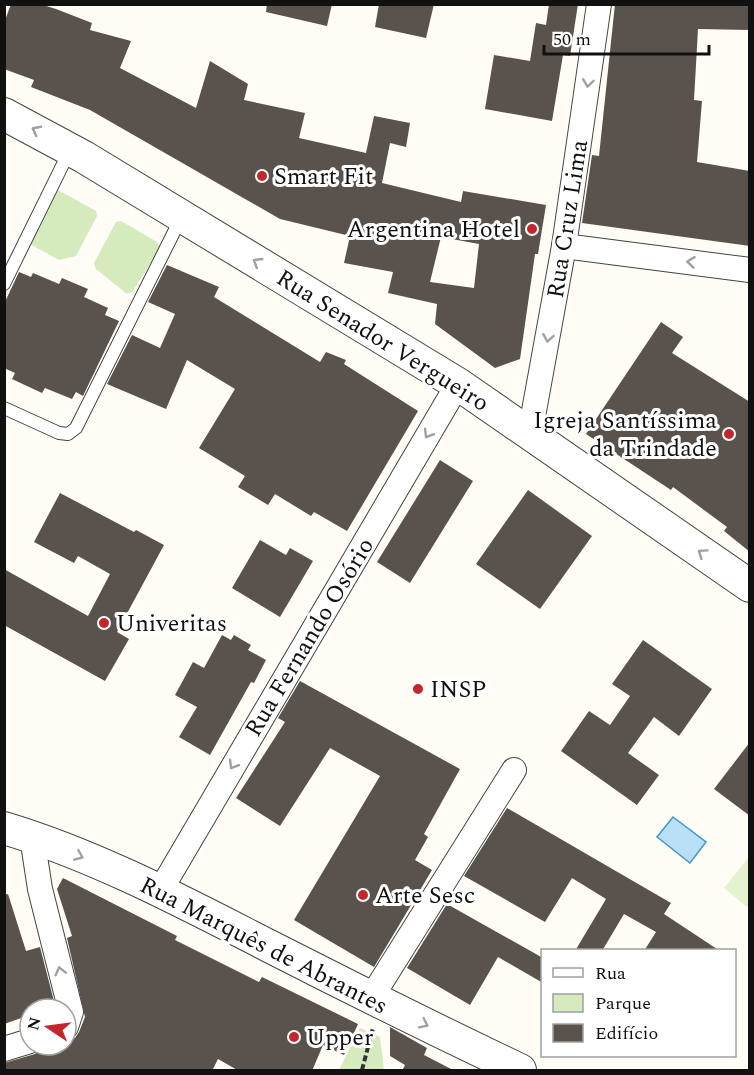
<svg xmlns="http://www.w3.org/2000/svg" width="754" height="1075" viewBox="0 0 754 1075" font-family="Spectral,serif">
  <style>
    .green { fill: #d5ebbd }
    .pitch { fill: #e6f2cf }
    .water { fill: #b9e0f7; stroke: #3f96cf; stroke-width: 1.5 }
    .building { fill: #5a524d; fill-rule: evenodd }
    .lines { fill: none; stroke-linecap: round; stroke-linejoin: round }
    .service-casing { stroke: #444; stroke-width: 14 }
    .minor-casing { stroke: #444; stroke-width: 26 }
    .tertiary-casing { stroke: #444; stroke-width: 34 }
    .path { stroke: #333; stroke-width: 4; stroke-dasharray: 6 3; stroke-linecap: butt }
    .service { stroke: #fff; stroke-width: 12 }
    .minor { stroke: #fff; stroke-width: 24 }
    .tertiary { stroke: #fff; stroke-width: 32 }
    .oneway { stroke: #a0a0a0 }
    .poi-dot { fill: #c4262e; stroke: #fff; stroke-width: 2 }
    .labels { text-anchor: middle; stroke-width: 6; stroke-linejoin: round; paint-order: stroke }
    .poi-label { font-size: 24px; fill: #111; stroke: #fff; text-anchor: start }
    .street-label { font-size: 24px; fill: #111; stroke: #fff }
  </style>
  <rect width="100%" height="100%" fill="#fffdf5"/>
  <g class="green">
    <path d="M58,190L96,211L97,216L76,256L59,260L28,243L53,192Z"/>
    <path d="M121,221L157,242L160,248L132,292L127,294L96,269L94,263L116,222Z"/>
    <path d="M360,1028L380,1037L384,1070H339Z"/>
  </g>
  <path class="pitch" d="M749,857V904L747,907L724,888Z"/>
  <path class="water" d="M673,817L706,842L690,863L657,837Z"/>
  <g class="building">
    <path d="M11,4H40L56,9L92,23L90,30L131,41L120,68L196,108L210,61L248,84L244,100L305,113L299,138L366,153L374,116L410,123L406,147L390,143L382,183L461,202L463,191L546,205L538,254H535L520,359L495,368L435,324L437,304L388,293L393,272L344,263L350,236L280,219L90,110L31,87L34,80L4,69V23ZM441,237L479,244L474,288L430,282Z"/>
    <path d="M267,4H332L327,26L266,12Z"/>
    <path d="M379,4H434L426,38L375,27Z"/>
    <path d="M549,4H578L570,56L563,55L552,121L485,109L494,55L530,61L536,23L546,25Z"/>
    <path d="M615,4H750V30L698,29L694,100L702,101L697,162L750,171V246L582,223L592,155L599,156Z"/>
    <path d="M167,265L219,287L214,297L320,362L326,352L346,360L344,364L418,411L347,531L314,512L311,516L275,494L268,505L238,487L245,476L199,448L235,389L187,360L166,409L107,384L132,335L160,348L175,314L148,302Z"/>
    <path d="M19,272L31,277L33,273L59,284L62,278L88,289L84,297L108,308L105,315L119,321L83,396L76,392L72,399L45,388L42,393L12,379L15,373L4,368V304Z"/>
    <path d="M661,322L683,337L672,353L750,402V552L724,531L727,527L673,487L671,490L586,434Z"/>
    <path d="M440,460L473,481L410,583L377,562Z"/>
    <path d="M528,490L592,536L540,609L476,564Z"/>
    <path d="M60,493L134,532L136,530L164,545L117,632L129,639L105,681L4,625V569L88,616L110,574L78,556L74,563L34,542Z"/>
    <path d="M260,540L286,555L290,548L313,561L280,617L232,588Z"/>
    <path d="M222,635L231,640L234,635L251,645L248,650L266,660L254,683L251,682L210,755L179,737L197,707L175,695L193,662L204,668Z"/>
    <path d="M643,640L712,689L679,736L654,717L628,753L659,775L637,805L561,751L589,711L610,725L630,696L612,684Z"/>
    <path d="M300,681L460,769L424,834L428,837L415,860L432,870L374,967L294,920L380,776L330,748L280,826L236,798L285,722L278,718Z"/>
    <path d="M750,742V816L714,789Z"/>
    <path d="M507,808L671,903L664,914L720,951H644L656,932L624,914L602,951H575L606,899L572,878L545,922L464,876Z"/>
    <path d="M63,878L177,936L175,940L259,982L262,977L358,1024L344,1055L323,1045L312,1071H239L218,1059L212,1071H4V1063L35,1054L44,1045H66V1041L75,1038L79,1032L85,1017L67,938L72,936L57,889Z"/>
    <path d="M8,894L26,951L40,947L56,1009H30V1015L4,1024V895Z"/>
    <path d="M447,904L543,958V983L498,957L470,1005L407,968Z"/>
    <path d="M390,1027L427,1048L424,1055L455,1071H402L405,1065L390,1056Z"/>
  </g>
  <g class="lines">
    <g class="service-casing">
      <g id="service">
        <path d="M4,284L70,150"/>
        <path d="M4,408L59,433L68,434L76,428L181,218"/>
      </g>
    </g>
    <g class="minor-casing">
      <g id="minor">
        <path d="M564,246L750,270"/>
        <path d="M530,433L564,246L599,4"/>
        <path d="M32,837L40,889L71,1012L66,1027"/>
        <path d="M160,891L458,384"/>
        <path d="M371,998L514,770"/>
        <path d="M4,1049L30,1041"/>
      </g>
    </g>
    <g class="tertiary-casing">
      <g id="tertiary">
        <path d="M4,114L84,157L458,384L750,586"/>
        <path d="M4,828C97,856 185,903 271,947C353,989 436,1030 520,1070"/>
      </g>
    </g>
    <path class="path" d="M362,1070L373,1028"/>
    <use href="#service" class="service"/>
    <use href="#minor" class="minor"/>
    <use href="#tertiary" class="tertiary"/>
  </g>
  <defs><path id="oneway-chevron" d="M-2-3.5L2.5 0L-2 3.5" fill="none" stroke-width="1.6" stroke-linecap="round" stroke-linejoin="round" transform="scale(1.5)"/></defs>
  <g class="oneway">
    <use href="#oneway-chevron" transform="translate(588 83) rotate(98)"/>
    <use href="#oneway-chevron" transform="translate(36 130) rotate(-152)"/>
    <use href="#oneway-chevron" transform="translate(257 262) rotate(-149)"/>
    <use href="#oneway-chevron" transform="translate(691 262) rotate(-173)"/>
    <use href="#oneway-chevron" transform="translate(548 338) rotate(100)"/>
    <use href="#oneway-chevron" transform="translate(428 434) rotate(121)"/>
    <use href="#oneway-chevron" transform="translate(702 553) rotate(-145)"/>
    <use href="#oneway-chevron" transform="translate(233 765) rotate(121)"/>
    <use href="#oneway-chevron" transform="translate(79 856) rotate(23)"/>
    <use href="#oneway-chevron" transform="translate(60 971) rotate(-104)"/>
    <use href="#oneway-chevron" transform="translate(424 1024) rotate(26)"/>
  </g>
  <g class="poi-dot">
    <circle cx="262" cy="176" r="6"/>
    <circle cx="532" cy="229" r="6"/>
    <circle cx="729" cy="434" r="6"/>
    <circle cx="104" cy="623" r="6"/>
    <circle cx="418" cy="689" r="6"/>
    <circle cx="363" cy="895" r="6"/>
    <circle cx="294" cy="1037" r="6"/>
  </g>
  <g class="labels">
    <g class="poi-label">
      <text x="274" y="184">Smart Fit</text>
      <text x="520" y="237" text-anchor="end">Argentina Hotel</text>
      <text x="717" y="428" text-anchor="end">Igreja Santíssima<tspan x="717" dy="28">da Trindade</tspan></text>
      <text x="116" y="631">Univeritas</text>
      <text x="430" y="697">INSP</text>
      <text x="375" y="903">Arte Sesc</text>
      <text x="306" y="1045">Upper</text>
    </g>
    <g class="street-label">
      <text transform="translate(567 219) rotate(-81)" y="8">Rua Cruz Lima</text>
      <text transform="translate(383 340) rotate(32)" y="8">Rua Senador Vergueiro</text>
      <text transform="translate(309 637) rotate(-59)" y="8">Rua Fernando Osório</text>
      <text transform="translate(264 945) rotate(27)" y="8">Rua Marquês de Abrantes</text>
    </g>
  </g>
  <rect width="754" height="1075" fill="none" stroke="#111111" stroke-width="12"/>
  <rect x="541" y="949" width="195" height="108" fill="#ffffff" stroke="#a0a0a0" stroke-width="1.5"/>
  <rect x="553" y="968" width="30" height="9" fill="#ffffff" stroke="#a0a0a0" stroke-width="1.5"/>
  <text x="595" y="979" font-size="18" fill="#111111">Rua</text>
  <rect x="553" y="994" width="30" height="18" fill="#d5ebbd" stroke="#a0a0a0" stroke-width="1.5"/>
  <text x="595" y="1009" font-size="18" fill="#111111">Parque</text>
  <rect x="553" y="1024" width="30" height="18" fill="#5a524d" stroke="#a0a0a0" stroke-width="1.5"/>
  <text x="595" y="1039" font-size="18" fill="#111111">Edifício</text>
  <g transform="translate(48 1027) rotate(283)"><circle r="28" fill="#ffffff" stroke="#a0a0a0" stroke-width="1.5"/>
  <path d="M0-4.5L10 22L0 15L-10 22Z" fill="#c4262e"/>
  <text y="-9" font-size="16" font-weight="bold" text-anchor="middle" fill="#111111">N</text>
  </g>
  <path d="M544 45v9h165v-9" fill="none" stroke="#111111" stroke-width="3"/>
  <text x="553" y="45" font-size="18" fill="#111111" stroke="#ffffff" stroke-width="4.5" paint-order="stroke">50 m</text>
</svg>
